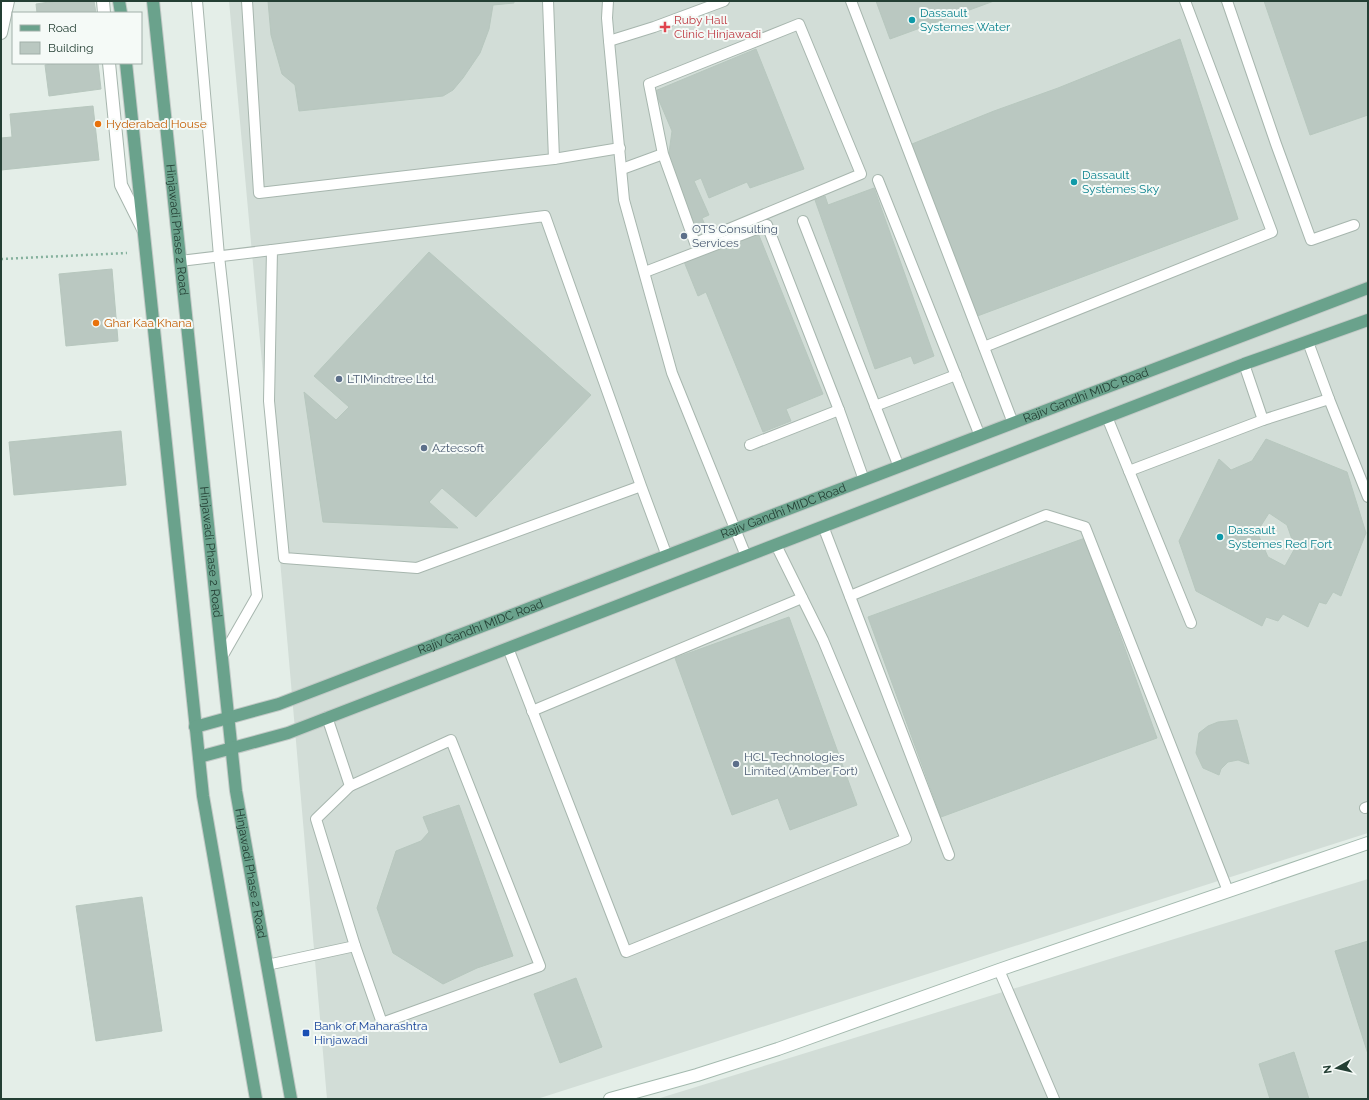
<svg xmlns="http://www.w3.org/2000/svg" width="1369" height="1100" viewBox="0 0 1369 1100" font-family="Raleway,sans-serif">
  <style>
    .built { fill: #d2ddd7 }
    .building { fill: #bac8c1; stroke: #b7c7be; fill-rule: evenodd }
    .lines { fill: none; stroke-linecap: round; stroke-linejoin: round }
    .lane-casing { stroke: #a7b6ae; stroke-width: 12 }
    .street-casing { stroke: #a7b6ae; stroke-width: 14 }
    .secondary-casing { stroke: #a3b9ae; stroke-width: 14 }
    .primary-casing { stroke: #c2c9c6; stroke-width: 14 }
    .path { stroke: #85b19d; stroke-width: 2.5; stroke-dasharray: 2 3; stroke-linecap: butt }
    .lane { stroke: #fff; stroke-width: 10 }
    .street { stroke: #fff; stroke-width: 12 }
    .secondary { stroke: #fff; stroke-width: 12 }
    .primary { stroke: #6aa28c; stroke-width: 12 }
    .culture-dot { fill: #0f9aa8; stroke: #f5faf7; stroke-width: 1.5 }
    .health-dot { fill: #e0444e; stroke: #f5faf7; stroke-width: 1.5 }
    .food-dot { fill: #e8710a; stroke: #f5faf7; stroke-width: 1.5 }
    .service-dot { fill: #5c6f8a; stroke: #f5faf7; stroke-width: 1.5 }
    .transit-dot { fill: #1a4fb4; stroke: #f5faf7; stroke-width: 1.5 }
    .labels { text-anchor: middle; stroke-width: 4; stroke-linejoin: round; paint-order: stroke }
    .culture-label { font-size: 12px; fill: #0d838f; stroke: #f5faf7; text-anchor: start }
    .health-label { font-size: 12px; fill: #be3a42; stroke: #f5faf7; text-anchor: start }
    .food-label { font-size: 12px; fill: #c56008; stroke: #f5faf7; text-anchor: start }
    .street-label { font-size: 12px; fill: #243f34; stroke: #f5faf7 }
    .service-label { font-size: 12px; fill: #4e5e75; stroke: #f5faf7; text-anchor: start }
    .transit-label { font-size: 12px; fill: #164399; stroke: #f5faf7; text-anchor: start }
  </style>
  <rect width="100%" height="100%" fill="#e4eee8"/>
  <g class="built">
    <path d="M229,1H1368V833L537,1099H327L286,626Z"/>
    <path d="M1368,879V1099H657Z"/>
  </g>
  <g class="building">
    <path d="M56,1H94L96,13H37L36,4Z"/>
    <path d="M268,1H514V3L493,5L489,29L480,53L463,78L453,90L443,96L299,111L295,85L282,74L271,35Z"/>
    <path d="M876,1H994L890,39Z"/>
    <path d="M1264,1H1368V115L1310,135Z"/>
    <path d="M1180,39L1238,219L972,318L907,146L994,111L1058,88Z"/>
    <path d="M756,49L804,169L750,188L747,182L709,198L701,178L694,181L709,215L702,218L705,225L696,228L668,160L672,131L655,91Z"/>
    <path d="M58,63H98L101,89L49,96L45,65Z"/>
    <path d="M93,106L99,160L1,170V138L12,137L10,114Z"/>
    <path d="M874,188L934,356L914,364L911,356L875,369L815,200L825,196L828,205Z"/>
    <path d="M758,233L823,394L786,409L791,421L763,432L706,292L698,296L683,259Z"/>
    <path d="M429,252L591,395L476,517L442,488L429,502L458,528L323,522L304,392L336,420L349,407L314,376Z"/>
    <path d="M112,269L118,341L66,346L59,274Z"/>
    <path d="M121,431L126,485L14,495L9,442Z"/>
    <path d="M1266,439L1347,472L1366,533L1341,596L1333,592L1326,604L1319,602L1308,627L1283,614L1278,621L1266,617L1262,626L1196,591L1179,541L1219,459L1231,470L1252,461ZM1269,513L1287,525L1295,548L1285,566L1268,557L1257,532Z"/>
    <path d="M1085,538L1157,738L941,817L868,617Z"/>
    <path d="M789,617L857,805L790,830L778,798L732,815L675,658Z"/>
    <path d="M1237,720L1249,764L1238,760L1228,762L1221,769L1219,775L1203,768L1196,753L1199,733L1208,726L1218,722Z"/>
    <path d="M459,805L513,956L477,968L443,984L393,953L377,908L396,851L421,841L429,832L423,817Z"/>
    <path d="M142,897L162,1031L96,1041L76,906Z"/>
    <path d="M1368,941V1054L1335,951Z"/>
    <path d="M576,978L602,1047L560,1063L534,994Z"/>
    <path d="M1294,1052L1309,1099H1270L1259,1064Z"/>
  </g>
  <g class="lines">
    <g class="lane-casing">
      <g id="lane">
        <path d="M197,1L219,256L257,596L222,657"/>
        <path d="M247,1L259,193L554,159L620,148"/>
        <path d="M548,1L554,159"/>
        <path d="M608,1L607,18L609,41L624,200L672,373L746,556"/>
        <path d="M851,1L1013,423"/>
        <path d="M1227,1L1276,144L1311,240L1354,225"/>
        <path d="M609,41L654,27L724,1"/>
        <path d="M622,169L663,154L649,84L799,24L861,174L695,243L663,154"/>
        <path d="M878,180L980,436"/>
        <path d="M803,221L899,467"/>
        <path d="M180,261L272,250"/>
        <path d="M645,272L767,225L839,410L864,480"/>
        <path d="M1308,342L1329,399L1368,497"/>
        <path d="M984,347L1272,232L1185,1"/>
        <path d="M1244,364L1263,420"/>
        <path d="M875,406L956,375"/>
        <path d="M1107,417L1191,623"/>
        <path d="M750,445L839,410"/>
        <path d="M1129,471L1263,420L1329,399"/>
        <path d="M641,486L417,568L284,558L269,401L272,250L545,216L641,486L667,556"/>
        <path d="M823,526L949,855"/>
        <path d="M850,596L1046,515L1085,527L1228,891"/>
        <path d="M508,648L626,952L906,839L823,640L776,545"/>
        <path d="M532,711L802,598"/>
        <path d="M327,717L350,786"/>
        <path d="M451,740L540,966L382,1023L355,946L316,819L350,786Z"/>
        <path d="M1365,808L1368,807"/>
        <path d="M267,965L355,946"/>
        <path d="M999,970L1054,1099"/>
      </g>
    </g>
    <g class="street-casing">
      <g id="street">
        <path d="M103,1L104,13"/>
        <path d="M1,33L8,1"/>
        <path d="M109,63L121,185L143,229"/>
      </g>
    </g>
    <g class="secondary-casing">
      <path id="secondary" d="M610,1099L697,1075L778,1049L999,970L1368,843"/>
    </g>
    <g class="primary-casing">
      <g id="primary">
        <path d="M119,1L121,13"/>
        <path id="s1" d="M153,1L236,791L291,1099"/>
        <path d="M126,63L203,796L256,1099"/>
        <path id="s2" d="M195,727L279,704L1060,405L1368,288"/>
        <path d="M199,757L288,733L1244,364L1368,320"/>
      </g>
    </g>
    <path class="path" d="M1,259L127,253"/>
    <use href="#lane" class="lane"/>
    <use href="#street" class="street"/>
    <use href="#secondary" class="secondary"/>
    <use href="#primary" class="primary"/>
  </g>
  <g class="culture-dot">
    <circle cx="912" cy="20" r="4"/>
    <circle cx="1074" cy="182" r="4"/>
    <circle cx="1220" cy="537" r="4"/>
  </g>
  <path class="health-dot" d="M663 21h4v4h4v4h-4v4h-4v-4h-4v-4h4z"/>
  <g class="food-dot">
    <circle cx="98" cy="124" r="4"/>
    <circle cx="96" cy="323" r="4"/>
  </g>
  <g class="service-dot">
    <circle cx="684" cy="236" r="4"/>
    <circle cx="339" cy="379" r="4"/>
    <circle cx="424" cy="448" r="4"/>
    <circle cx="736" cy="764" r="4"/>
  </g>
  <rect class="transit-dot" x="302" y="1029" width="8" height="8" rx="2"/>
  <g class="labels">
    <g class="culture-label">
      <text x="920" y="17">Dassault<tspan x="920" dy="14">Systemes Water</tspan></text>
      <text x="1082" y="179">Dassault<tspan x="1082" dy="14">Systèmes Sky</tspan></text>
      <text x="1228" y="534">Dassault<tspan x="1228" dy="14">Systemes Red Fort</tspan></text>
    </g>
    <g class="health-label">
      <text x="674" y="24">Ruby Hall<tspan x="674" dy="14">Clinic Hinjawadi</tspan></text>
    </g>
    <g class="food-label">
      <text x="106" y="128">Hyderabad House</text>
      <text x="104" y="327">Ghar Kaa Khana</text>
    </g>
    <g class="street-label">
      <text dy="4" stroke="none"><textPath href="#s1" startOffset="230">Hinjawadi Phase 2 Road</textPath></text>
      <text dy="4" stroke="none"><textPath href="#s2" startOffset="951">Rajiv Gandhi MIDC Road</textPath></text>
      <text dy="4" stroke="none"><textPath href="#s2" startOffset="627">Rajiv Gandhi MIDC Road</textPath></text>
      <text dy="4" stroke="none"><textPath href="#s1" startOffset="554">Hinjawadi Phase 2 Road</textPath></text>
      <text dy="4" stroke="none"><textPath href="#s2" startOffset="303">Rajiv Gandhi MIDC Road</textPath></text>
      <text dy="4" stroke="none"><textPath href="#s1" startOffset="878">Hinjawadi Phase 2 Road</textPath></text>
    </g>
    <g class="service-label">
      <text x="692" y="233">OTS Consulting<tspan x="692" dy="14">Services</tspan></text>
      <text x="347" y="383">LTIMindtree Ltd.</text>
      <text x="432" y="452">Aztecsoft</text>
      <text x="744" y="761">HCL Technologies<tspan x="744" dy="14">Limited (Amber Fort)</tspan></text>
    </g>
    <g class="transit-label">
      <text x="314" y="1030">Bank of Maharashtra<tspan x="314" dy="14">Hinjawadi</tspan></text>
    </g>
  </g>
  <rect width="1369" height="1100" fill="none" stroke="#243f34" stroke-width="4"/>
  <rect x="12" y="12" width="130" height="52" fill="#f5faf7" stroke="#a1afa9"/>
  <rect x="20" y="25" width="20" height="6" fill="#6aa28c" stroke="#a1afa9"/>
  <text x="48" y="32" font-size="12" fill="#243f34">Road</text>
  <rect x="20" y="42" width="20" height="12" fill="#bac8c1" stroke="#a1afa9"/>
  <text x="48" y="52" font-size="12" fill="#243f34">Building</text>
  <g transform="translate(1337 1068) rotate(262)" stroke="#f5faf7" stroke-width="3" paint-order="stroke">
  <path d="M0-3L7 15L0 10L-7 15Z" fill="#243f34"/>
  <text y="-6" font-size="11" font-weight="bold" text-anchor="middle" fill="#243f34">N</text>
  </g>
</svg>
